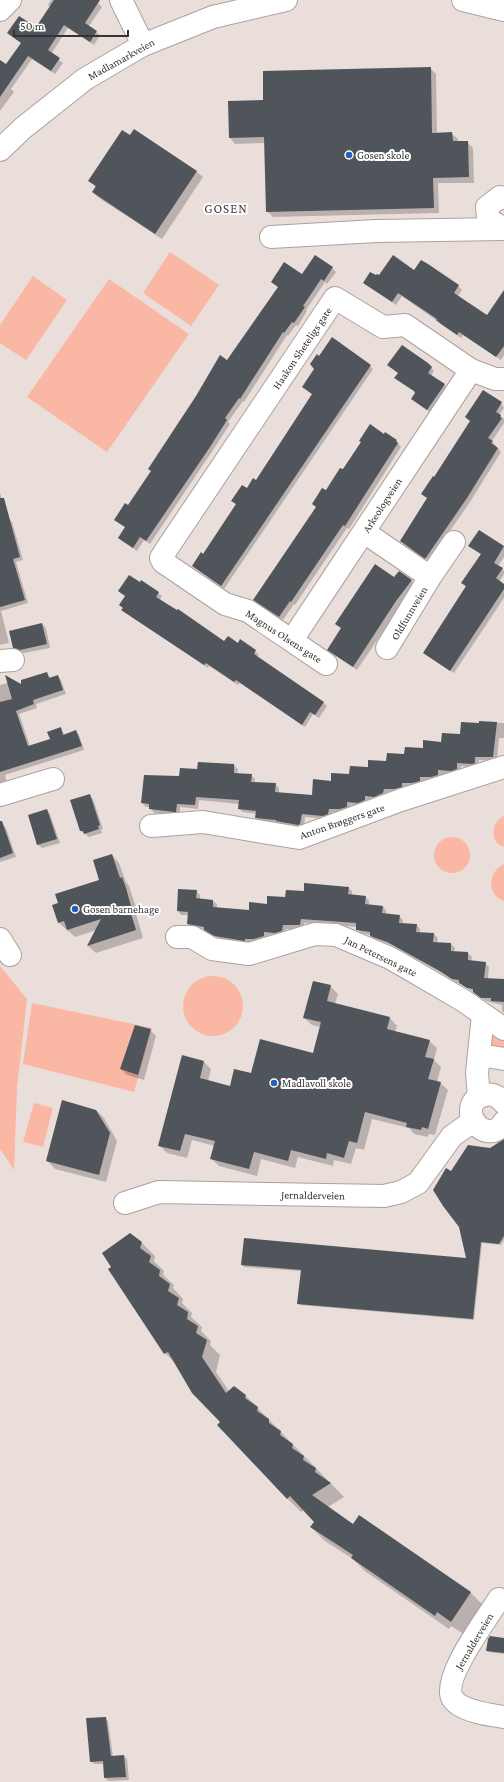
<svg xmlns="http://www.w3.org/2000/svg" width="504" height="1782" viewBox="0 0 504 1782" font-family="'Crimson Pro',serif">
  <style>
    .green { fill: #fab7a4 }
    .shadow { fill: #0003 }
    .building { fill: #50555c }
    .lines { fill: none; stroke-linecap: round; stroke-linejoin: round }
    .minor-casing { stroke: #aba19e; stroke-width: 24 }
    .major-casing { stroke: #aba19e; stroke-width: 24 }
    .minor { stroke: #fff; stroke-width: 22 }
    .major { stroke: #fff; stroke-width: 22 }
    .poi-dot { fill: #2360b2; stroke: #fff; stroke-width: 1.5 }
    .labels { text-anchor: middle; stroke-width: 4; stroke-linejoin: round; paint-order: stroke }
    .street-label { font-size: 11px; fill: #363231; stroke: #fff }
    .poi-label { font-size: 11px; fill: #363231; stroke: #fff; text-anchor: start }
    .quarter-label { font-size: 13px; letter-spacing: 1px; fill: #49403e; stroke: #fff }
  </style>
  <rect width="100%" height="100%" fill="#e9deda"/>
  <g class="green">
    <path d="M170,252L219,285L191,326L143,293Z"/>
    <path d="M33,276L67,300L26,360L0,343V325Z"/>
    <path d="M109,279L189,334L107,452L27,397Z"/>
    <path d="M504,816V847C489,843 491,822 504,816Z"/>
    <circle cx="452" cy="855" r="18"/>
    <path d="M504,864V901C486,895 488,871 504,864Z"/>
    <path d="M0,966L27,999L17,1088L14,1170L0,1149Z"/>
    <circle cx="213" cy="1006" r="30"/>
    <path d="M32,1003L152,1028L134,1092L23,1064Z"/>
    <path d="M497,1034L504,1036V1053L489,1047L490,1039Z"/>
    <path d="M34,1103L53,1108L43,1147L23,1142Z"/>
  </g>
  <g class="shadow">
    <path d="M51,0H93L98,3L102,7L89,26L100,35L94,45L68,28L51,54L63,63L55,74L32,59L11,89L14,92L0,111V62L7,66L22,43L9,33L36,29L50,7L48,5Z"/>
    <path d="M430,68L436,74L437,134H452L458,139V142H467L473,148L474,183H438L439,213L273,217L267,211L265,143L235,144L230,138L264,101Z"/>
    <path d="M134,130L197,172L203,177L162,239L99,198L93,192L96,188L90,181Z"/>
    <path d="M421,262L458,286L462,290L458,296L487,316L504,292V355L501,360L463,335L461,338L402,296L396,305L364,283L380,276L415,271Z"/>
    <path d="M332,268L336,272L327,284L325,282L306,310L307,311L298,326L296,325L288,336L287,335L244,402L243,401L228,422L230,424L213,450L150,544L144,540L137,551L122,541L119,538L126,528L119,523L128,507L227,361L302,276Z"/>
    <path d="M320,357L370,366L373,369L224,589L193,566L204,555L237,505L233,501L256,481L313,395L303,387L315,369Z"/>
    <path d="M427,363L434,371L431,376L448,388L431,413L416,402L417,393L399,381V373L388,365Z"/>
    <path d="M501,403L504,408L499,415L504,419V423L492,441L501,452L470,502L429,561L401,541Z"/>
    <path d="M384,436L396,440L401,447L349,529L347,528L295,605L294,604L283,620L258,603L326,491Z"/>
    <path d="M0,493L8,518L12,522L23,560L16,562L28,603L1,611L9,643L0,645Z"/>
    <path d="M479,531L504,547V557L498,566L504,571V574L499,582L504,585V598L454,673L428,656L466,587L463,583L481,554L470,546Z"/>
    <path d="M399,572L415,584L357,670L332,653Z"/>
    <path d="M142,581L162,596L160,600L225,643L238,644L240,641L255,651L259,655L257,657L323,702L327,706L319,718L313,714L305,727L240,683L238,685L209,666L208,668L126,613Z"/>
    <path d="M42,624L46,628L50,648L24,653L18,651L14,647Z"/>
    <path d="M47,673L51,679L58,676L61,680L66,694L36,704L37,708L19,714L30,746L51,740L60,728L65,735L76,731L79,735L84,750L5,775L7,782L0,784V685L14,681L23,685Z"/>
    <path d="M480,722L504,723V738H499L497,761L479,760L478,767L476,768L461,766L460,773L442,774V779L436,781L424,780V784L417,787L405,786V790L398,793L387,792V797L379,800L369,799L368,804L362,806L351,805L350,811L345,813L332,812V817L327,819L305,817L304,828L260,821L256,818L257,814L243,812L239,809V804L199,800L198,809L180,807V815L154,813L150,807H146L142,803L180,777L198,770L234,765L238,769L237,774L251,775L255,779V783L275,784L279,788V793L312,796L332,782L461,735L479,724Z"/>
    <path d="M89,795L93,799L103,829L101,830L102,833L89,837L81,831Z"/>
    <path d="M47,810L50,814L60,843L42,848L38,845Z"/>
    <path d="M2,824L6,828L16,857L0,862V825Z"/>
    <path d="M112,855L119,863L126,882L129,886L138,913L136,914L143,938L96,953L88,946L96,930L75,937L59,923L53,906L100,881Z"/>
    <path d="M348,888L352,891V896L365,897L369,901V905L382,906L386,910V915L399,916L403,920V924L417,925L420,929V933L434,934L438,938L437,943L451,944L455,948L454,952L468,953L472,957L471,961L485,963L489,967L488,979L504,980V1013L502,1011V1005L486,1001L460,983H457L443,974L392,945L375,939L370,935L361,933L357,929V927L304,923V929H286V935L279,937L268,935L267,940L259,943L249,942V944L219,939L206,930L192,928L188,924L189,915H181L178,911L196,891L200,895V900L213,901L217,904V909L249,911L304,892Z"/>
    <path d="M330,986L338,994L335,1004L390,1018L397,1026L395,1032L429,1041L437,1048L434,1060L441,1067L437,1082L440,1083L448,1090L435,1135L429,1134L428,1137L414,1134L409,1128L372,1119L364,1150L356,1148L351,1164L334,1160L333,1166L298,1157L295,1168L261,1159L257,1176L219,1166L212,1159L215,1146L192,1140L187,1158L167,1153L159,1145L204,1062L211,1069L208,1081L230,1087L252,1075L313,1054L320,1027L312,1025L304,1018Z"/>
    <path d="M150,1030L156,1036L144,1080L127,1075L121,1069Z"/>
    <path d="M96,1110L104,1118L117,1141L106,1182L55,1169L47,1161Z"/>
    <path d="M504,1142V1240L501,1245L482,1243L474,1320L300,1305L298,1303L302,1271L244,1267L242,1265L468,1259L452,1173Z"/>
    <path d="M141,1242L155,1256L154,1261L164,1271L163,1275L174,1285L173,1288L183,1299L182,1303L192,1313L191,1317L202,1327L201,1331L211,1341L210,1345L220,1355L216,1372L229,1391L246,1396L344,1497L328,1507L353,1525L359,1516L471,1593L485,1607L465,1635L451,1626L449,1629L366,1572L353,1559L325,1541L311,1527L315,1522L304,1510L301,1512L287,1498L221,1422L177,1365L165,1353L110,1269Z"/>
    <path d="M504,1639V1654L489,1652L487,1650Z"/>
    <path d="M105,1718L108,1721L113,1757L124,1756L127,1759L129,1780L108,1781L105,1778L104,1764H94L91,1761Z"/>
  </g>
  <g class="building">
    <path d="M54,0H100L85,23L97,31L90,42L64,25L48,50L60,58L51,71L28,56L0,97V60L6,64L21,43L7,33L19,16L36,27Z"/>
    <path d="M431,67L432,133L452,132L453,141H468L469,177L433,178L434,208L266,212L264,137L229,138L228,101L263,100V71Z"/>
    <path d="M134,129L197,171L155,234L92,192L96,186L88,181L122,130L130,135Z"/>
    <path d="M315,255L333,267L324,281L321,279L303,306L305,307L294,323L292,322L284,333L283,332L240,399L239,398L225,418L227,420L210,447L146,541L140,537L133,548L118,538L125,527L114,520L125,503L128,505L151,471L148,469L196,396L220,355L227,360L278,287L271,282L284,262L302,274Z"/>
    <path d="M393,255L414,270L421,260L428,264L459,285L454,293L487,315L504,290V346L496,357L459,332L457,335L441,324L436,320L437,319L398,293L392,302L363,283L370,272L376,275L377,274L379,275Z"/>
    <path d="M332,337L371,365L221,586L192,566L201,552L203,554L236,504L231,501L242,485L247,488L253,478L256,480L312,394L302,387L314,369L310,364L317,354L319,356Z"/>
    <path d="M402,345L428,363L432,367L428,373L445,384L427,410L411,399L415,393L414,391L394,378L398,373L387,365Z"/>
    <path d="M483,390L502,402L496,412L501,415L500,417L502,418L488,438L493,441L491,443L498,448L467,498L425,559L400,541L427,498L421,494L433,476L434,477L470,421L465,417Z"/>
    <path d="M370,424L384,434L385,432L397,440L396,441L398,443L345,526L343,525L291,602L290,601L279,617L253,600L316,507L312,504L322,488L326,490L340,468L343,469L361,442L359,441Z"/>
    <path d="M0,498H4L20,557L13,559L25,600L0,607Z"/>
    <path d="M479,530L504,546L494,563L503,568L496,578L504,584V589L450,671L423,653L466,586L461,583L481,554L468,546Z"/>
    <path d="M375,564L394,577L399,571L412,580L396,601L353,667L327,650L341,628L335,624Z"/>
    <path d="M129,575L140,582L141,580L159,592L156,597L177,610L178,609L224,641L228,636L238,643L240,639L256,650L254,654L324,702L315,715L310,712L302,725L236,680L234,682L206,663L204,665L121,610L123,608L119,605L125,596L118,591Z"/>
    <path d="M42,623L47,644L20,650L13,648L9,631Z"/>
    <path d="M47,672L49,678L58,675L63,690L33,700L34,704L16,711L28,746L50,739L47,732L61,727L63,735L76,730L82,746L0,772V702L12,699L5,675L21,684V680Z"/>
    <path d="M479,721L497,722L493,757H475V763L472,764L457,763V769L451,771L438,770V775L431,777H420V781L412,783H402V787L394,789H384L383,793L374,797L365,796V800L358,803L347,802V807L340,809H329L328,814L323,816L302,814L300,824L298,825L276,821V820L255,818L256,811L238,809L239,800L196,797L195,805L177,804L176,812H174L149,809V804L141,803L144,775L179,776L180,768L197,769L198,762L234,764V773L252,774L251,782L276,783L275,792L312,795L313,779L331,781V773L349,774L350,766L368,767V760L386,761L387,753L404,754L405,747L423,748V740L441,742L442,733L460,734L461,722L479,723Z"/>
    <path d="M90,794L100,825L98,826L99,829L84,834L83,831H80L70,800Z"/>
    <path d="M47,809L57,839L37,845L28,815Z"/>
    <path d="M0,821H2L13,853L0,858Z"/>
    <path d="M112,854L120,878L122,877L126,888L131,906L129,907L136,930L87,946L101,919L67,930L64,921L58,923L52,905L58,903L55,894L99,880L93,860Z"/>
    <path d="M304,883L349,887L348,894L366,896L365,904L383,906L382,913L400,915L399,923L417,924L416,932L434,933L433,942L451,943V951L468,952V960L486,962L484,978L504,979V1002L491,1001V998H481L473,992V989L467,988L459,983V980L452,979L438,970L387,942L370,936V932L356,930V923L301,919L300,925H283L282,931L275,933L264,932V936L254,939H245V941L214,936L204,930V927L187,924L188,912L177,911L178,889L197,890L196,898L213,900V907L249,910V902L267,904V896L285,897L286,890L304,891Z"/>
    <path d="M313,981L331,985L327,1001L390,1017L387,1029L430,1040L425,1057L434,1059L428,1079L441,1082L428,1129L422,1127L421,1130L406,1127L407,1123L365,1112L357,1143L349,1141L344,1158L327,1153L326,1159L291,1150L288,1161L254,1152L249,1169L210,1159L215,1141L185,1134L180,1151L158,1146L182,1055L204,1061L200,1078L230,1086L234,1069L251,1073L260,1039L313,1053L321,1022L303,1018Z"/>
    <path d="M135,1025L151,1029L138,1075L120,1069Z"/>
    <path d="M62,1100L96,1110L110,1133L99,1175L46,1161Z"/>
    <path d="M504,1139V1236L499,1244L481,1242L473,1319L297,1304L301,1270L241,1265L244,1238L466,1258L459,1227L443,1206L433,1190L446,1168L451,1171L468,1145L490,1148Z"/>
    <path d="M130,1233L142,1242L140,1248L151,1256L149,1262L160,1270L159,1276L170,1284L168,1291L179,1298L177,1305L188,1312L187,1319L198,1326L196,1333L207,1340L202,1357L226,1393L234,1386L246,1395L245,1398L258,1407L257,1411L269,1419V1423L281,1431L280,1435L293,1444L292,1448L304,1456L303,1460L316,1468L315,1472L331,1483L312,1495L353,1524L359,1515L471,1592L451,1622L437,1612L435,1616L351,1558L353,1555L310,1527L314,1522L290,1496L287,1499L217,1425L220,1422L192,1393L168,1352L164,1354L108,1269L111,1267L102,1253Z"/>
    <path d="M490,1636L504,1638V1653L486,1651L488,1639Z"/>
    <path d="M106,1717L111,1756L124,1755L126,1777L104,1778L103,1761L90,1762L86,1718Z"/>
  </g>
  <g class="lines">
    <g class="minor-casing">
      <g id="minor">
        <path d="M121,0L143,45"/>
        <path d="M0,10L10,0"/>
        <path d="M504,229L488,219L487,207L500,197L504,198"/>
        <path d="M271,237L376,231L504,229"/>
        <path d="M364,532L430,577"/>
        <path d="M292,640L471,370"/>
        <path d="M387,648L430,577L454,542"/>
        <path d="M0,661L13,660"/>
        <path d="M326,664L248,611L225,604L163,562L161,558L168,547L335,298L383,327L405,325L471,370L495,379H504"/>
        <path d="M0,795L53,779"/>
        <path d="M151,826L203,822L299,838L401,800L504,767"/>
        <path d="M177,937H192L212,949L249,954L315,934L336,935L390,958L406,967L464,1001L504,1029"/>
        <path d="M0,939L10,955"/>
        <path d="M479,1055L504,1059"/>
        <path d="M479,1097L477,1073L483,1015"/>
        <path d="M504,1103C499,1097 493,1093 485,1095C452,1104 485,1151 504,1122"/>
        <path d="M125,1203L159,1192L384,1196L401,1192L418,1183L452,1136L472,1122"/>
        <path d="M499,1599C488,1617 440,1680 453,1699C461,1711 490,1715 504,1717"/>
      </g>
    </g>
    <g class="major-casing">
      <g id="major">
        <path d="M463,0L504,10"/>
        <path d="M0,150L23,128L85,79L143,45L213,17L286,0"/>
      </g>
    </g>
    <use href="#minor" class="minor"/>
    <use href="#major" class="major"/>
  </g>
  <g class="poi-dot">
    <circle cx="349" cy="155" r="4"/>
    <circle cx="75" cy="909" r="4"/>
    <circle cx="274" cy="1083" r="4"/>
  </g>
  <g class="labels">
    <g class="street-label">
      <text transform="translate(121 59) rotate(-29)" y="4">Madlamarkveien</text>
      <text transform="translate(302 348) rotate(-56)" y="4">Haakon Sheteligs gate</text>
      <text transform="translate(382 505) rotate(-57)" y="4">Arkeologveien</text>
      <text transform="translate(409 613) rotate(-59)" y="4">Oldfunnveien</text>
      <text transform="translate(284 636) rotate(33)" y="4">Magnus Olsens gate</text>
      <text transform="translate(342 821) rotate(-19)" y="4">Anton Brøggers gate</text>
      <text transform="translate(381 956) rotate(26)" y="4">Jan Petersens gate</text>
      <text transform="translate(313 1195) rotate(1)" y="4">Jernalderveien</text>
      <text transform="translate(474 1641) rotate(-59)" y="4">Jernalderveien</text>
    </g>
    <g class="poi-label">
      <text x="357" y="159">Gosen skole</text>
      <text x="83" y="913">Gosen barnehage</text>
      <text x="282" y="1087">Madlavoll skole</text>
    </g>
    <g class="quarter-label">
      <text x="226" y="213">GOSEN</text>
    </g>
  </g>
  <path d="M14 30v6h114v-6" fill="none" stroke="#363231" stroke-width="2"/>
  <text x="20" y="30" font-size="12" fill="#363231" stroke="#ffffff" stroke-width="3" paint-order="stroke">50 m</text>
</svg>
